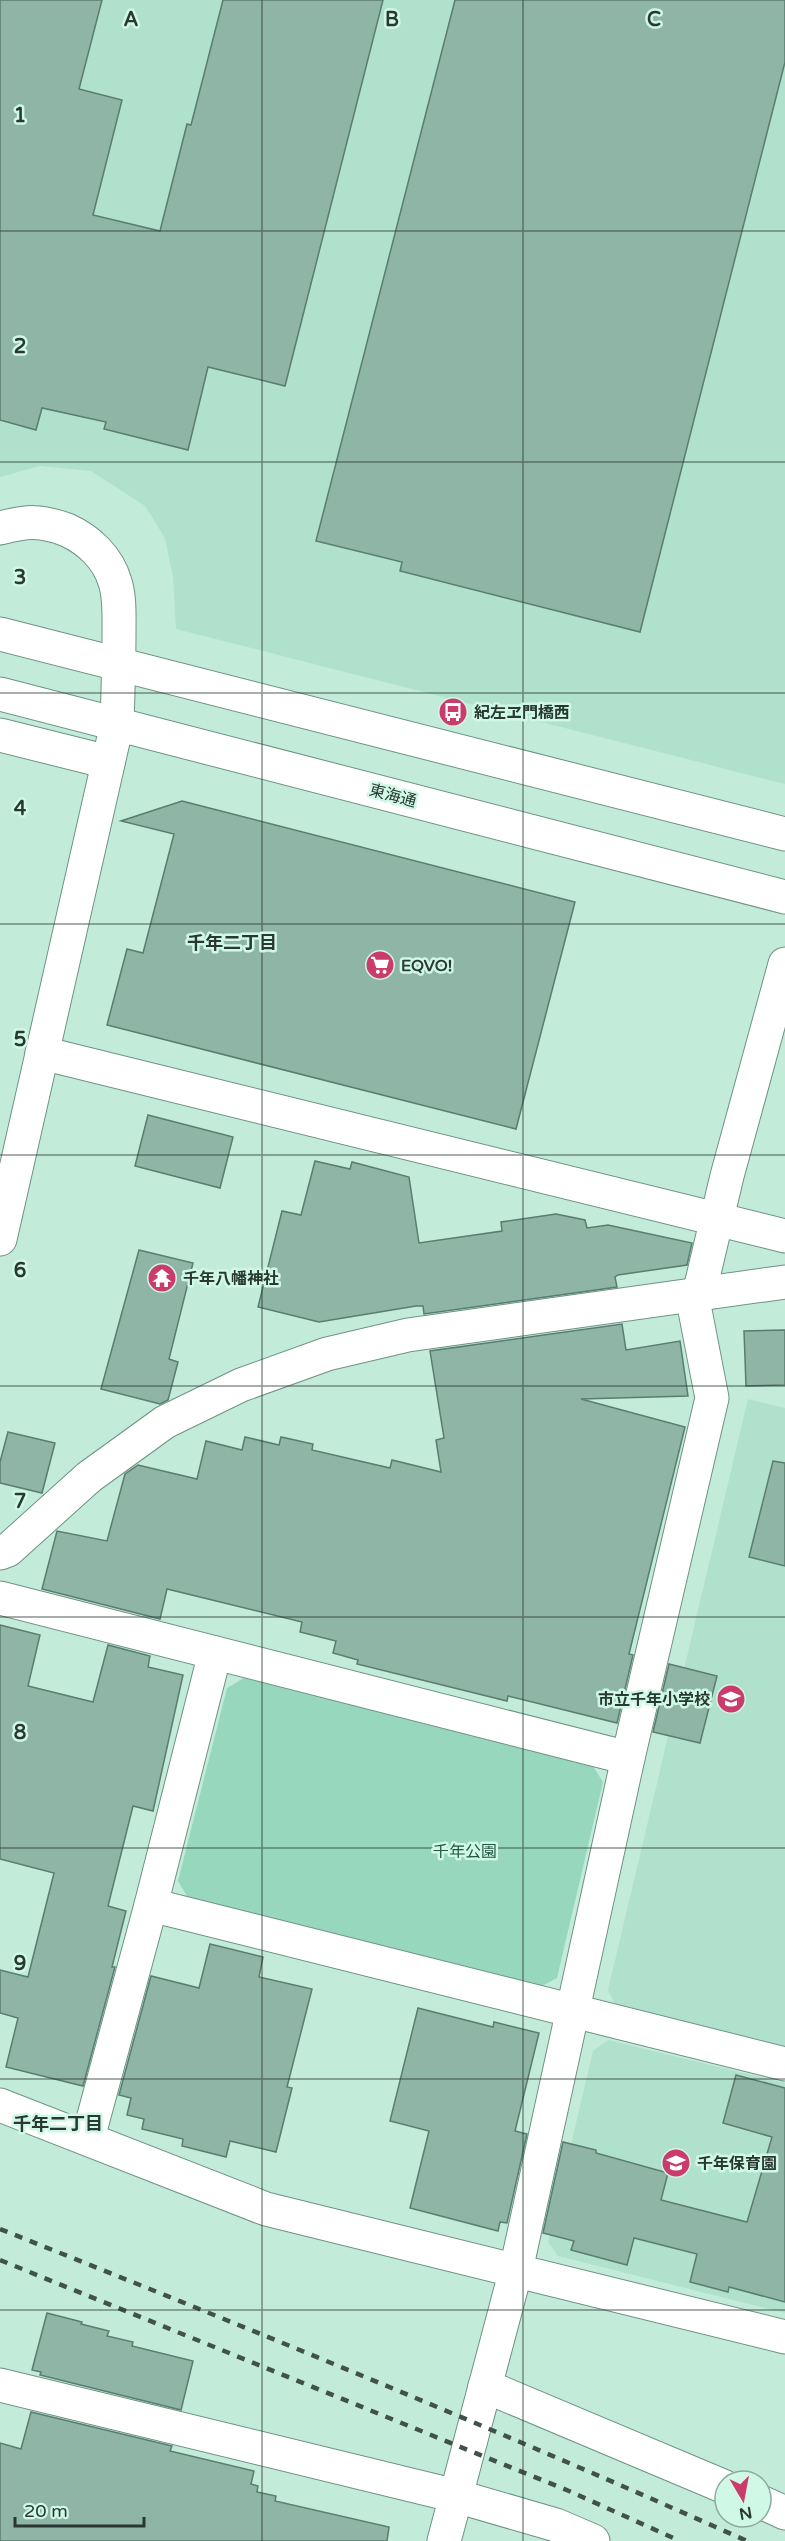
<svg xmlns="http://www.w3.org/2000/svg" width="785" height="2541" viewBox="0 0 785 2541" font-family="'Varela Round','Noto Sans JP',sans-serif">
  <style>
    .built { fill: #b0e1cd }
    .green { fill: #97d7be }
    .building { fill: #8fb5a6; stroke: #597d6f; stroke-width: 1.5 }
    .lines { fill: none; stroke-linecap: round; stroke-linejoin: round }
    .minor-casing { stroke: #6e9384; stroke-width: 35 }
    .major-casing { stroke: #6e9384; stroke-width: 35 }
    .minor { stroke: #fff; stroke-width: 33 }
    .major { stroke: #fff; stroke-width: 33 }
    .rail { stroke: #40524b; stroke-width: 4.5; stroke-dasharray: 8 8; stroke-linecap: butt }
    .grid { fill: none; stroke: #293832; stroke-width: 1.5; stroke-opacity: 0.55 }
    .labels { text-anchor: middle; stroke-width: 5; stroke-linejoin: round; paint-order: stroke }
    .poi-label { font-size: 16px; font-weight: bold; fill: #293832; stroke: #d0f8e7; text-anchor: start }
    .street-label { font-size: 16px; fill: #293832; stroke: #d0f8e7 }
    .park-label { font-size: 16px; fill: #225644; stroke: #d0f8e7 }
    .neighbourhood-label { font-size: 18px; font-weight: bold; fill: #293832; stroke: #d0f8e7 }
    .grid-label { font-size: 20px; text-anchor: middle; font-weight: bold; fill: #293832; stroke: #d0f8e7; stroke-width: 5; stroke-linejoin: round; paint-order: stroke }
  </style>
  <rect width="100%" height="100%" fill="#c3ebda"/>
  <g class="built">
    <path d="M0,0H785V784L176,629L173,577L165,538L145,506L91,471L40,466L0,477Z"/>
    <path d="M748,1399L785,1408V2047L615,2005L608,1990Z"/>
    <path d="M608,2040L785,2083V2313L558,2256L548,2242L593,2051Z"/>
  </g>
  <path class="green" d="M244,1678L592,1765L603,1782L557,1978L540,1987L188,1898L178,1881L227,1688Z"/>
  <g class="building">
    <path d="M0,0H102L79,89L122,100L93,215L160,231L187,124L191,125L223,0H383L285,386L208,367L188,450L104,429L106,422L42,408L36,430L0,420Z"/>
    <path d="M455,0H785V62L640,632L400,571L402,562L316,541Z"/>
    <path d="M182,801L575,902L516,1129L107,1025L127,949L143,953L174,834L121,821Z"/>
    <path d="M148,1115L233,1137L220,1188L135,1166Z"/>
    <path d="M315,1161L350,1169L352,1162L409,1177L419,1243L502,1231L501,1222L556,1214L585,1220L587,1228L608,1225L692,1243L687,1265L618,1275L615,1277L617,1287L424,1314L423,1306H416L319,1322L258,1307L282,1211L301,1215Z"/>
    <path d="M139,1250L193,1263L169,1359L178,1362L168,1400L160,1404L101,1389Z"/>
    <path d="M622,1324L626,1350L680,1341L688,1396L581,1399L685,1427L629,1654L633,1655L617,1723L508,1696L507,1701L357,1664L358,1660L333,1653L336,1641L300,1632L302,1622L167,1589L160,1619L42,1589L57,1531L107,1541L125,1474L138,1465L197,1479L206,1441L242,1450L245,1437L279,1445L281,1437L313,1444L312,1450L390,1468L392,1460L441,1472L436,1440L444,1438L430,1351Z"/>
    <path d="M785,1330V1385L746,1386L744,1331Z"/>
    <path d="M8,1432L55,1443L42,1493L0,1483V1462Z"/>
    <path d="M773,1461L785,1463V1566L749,1557Z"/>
    <path d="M0,1625L40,1635L28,1686L93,1702L108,1645L150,1656L148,1667L183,1675L153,1811L133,1806L108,1906L126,1911L112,1967H115L83,2086L6,2067L18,2018L0,2013V1970L28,1977L54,1873L0,1859Z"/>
    <path d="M669,1664L717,1676L700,1743L653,1732Z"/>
    <path d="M210,1944L263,1957L259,1977L312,1989L287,2087L292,2088L276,2152L230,2141L226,2157L182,2146L183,2139L142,2129L144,2119L127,2115L131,2098L119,2095L151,1976L199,1988Z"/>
    <path d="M418,2008L493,2027L494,2022L539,2033L515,2131L527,2134L507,2223L500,2222L498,2231L410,2208L429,2131L390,2121Z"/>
    <path d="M736,2075L785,2088V2302L729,2287L728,2292L690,2282L697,2254L634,2238L627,2265L571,2250L574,2241L543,2233L563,2142L596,2150V2153L668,2173L661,2200L747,2222L772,2137L723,2123Z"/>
    <path d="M47,2313L82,2322L81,2324L109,2331L107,2336L133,2342L132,2346L193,2361L181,2410L40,2375L41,2372L32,2370Z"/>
    <path d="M31,2412L172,2446L170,2451L254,2471L251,2484L258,2486L257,2492L276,2496L275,2501L389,2527L387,2541H0V2443L21,2449Z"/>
  </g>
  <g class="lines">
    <g class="minor-casing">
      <g id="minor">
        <path d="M0,528C28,521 40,520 67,530C89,540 108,558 115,582C120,597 119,616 119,632C119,663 118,693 117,724L0,1239"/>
        <path d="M0,735L108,762"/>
        <path d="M42,1053L785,1236"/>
        <path d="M699,1294L727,1176L785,964"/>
        <path d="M0,1553L8,1550L89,1477L165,1422L241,1385L327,1354L408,1335L785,1282"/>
        <path d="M0,1598L628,1758"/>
        <path d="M151,1905L785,2064"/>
        <path d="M0,2105L266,2209L785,2337"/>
        <path d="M88,2138L151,1905L215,1653"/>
        <path d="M0,2385L456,2496L556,2525L593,2541"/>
        <path d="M485,2386L725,2487"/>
        <path d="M761,2502L785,2513"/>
        <path d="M444,2541L516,2270L628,1758L712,1398L692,1295"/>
      </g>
    </g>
    <g class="major-casing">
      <g id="major">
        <path d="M0,634L785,834"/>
        <path d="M0,694L785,897"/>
      </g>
    </g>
    <use href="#minor" class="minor"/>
    <use href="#major" class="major"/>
    <g class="rail">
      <path d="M0,2229C251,2329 501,2431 747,2541"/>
      <path d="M0,2260L569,2491L680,2541"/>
    </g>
  </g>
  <path class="grid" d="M262,0V2541M523,0V2541M0,231H785M0,462H785M0,693H785M0,924H785M0,1155H785M0,1386H785M0,1617H785M0,1848H785M0,2079H785M0,2310H785"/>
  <defs>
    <g id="bus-disc" transform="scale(1.5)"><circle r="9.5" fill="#c93c6c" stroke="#d0f8e7"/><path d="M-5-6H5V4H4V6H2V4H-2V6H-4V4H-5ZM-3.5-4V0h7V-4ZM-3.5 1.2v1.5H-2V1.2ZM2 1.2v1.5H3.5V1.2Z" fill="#fff"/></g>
    <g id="supermarket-disc" transform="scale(1.5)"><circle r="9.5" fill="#c93c6c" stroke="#d0f8e7"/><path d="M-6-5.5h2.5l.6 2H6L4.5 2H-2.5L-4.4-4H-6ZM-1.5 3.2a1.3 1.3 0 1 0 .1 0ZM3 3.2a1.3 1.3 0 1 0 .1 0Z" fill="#fff"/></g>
    <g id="temple-disc" transform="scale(1.5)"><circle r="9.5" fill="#c93c6c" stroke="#d0f8e7"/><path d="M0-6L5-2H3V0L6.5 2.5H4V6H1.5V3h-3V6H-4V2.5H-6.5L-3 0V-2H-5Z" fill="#fff"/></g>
    <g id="school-disc" transform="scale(1.5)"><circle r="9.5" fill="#c93c6c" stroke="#d0f8e7"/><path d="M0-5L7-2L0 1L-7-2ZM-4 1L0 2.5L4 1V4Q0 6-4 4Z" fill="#fff"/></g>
  </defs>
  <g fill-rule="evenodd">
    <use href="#bus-disc" x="453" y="712"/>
    <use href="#supermarket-disc" x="380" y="965"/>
    <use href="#temple-disc" x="162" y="1278"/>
    <use href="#school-disc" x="731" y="1699"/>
    <use href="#school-disc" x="676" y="2163"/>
  </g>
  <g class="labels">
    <g class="poi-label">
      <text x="474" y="718">紀左ヱ門橋西</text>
      <text x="401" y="971">EQVO!</text>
      <text x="183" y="1284">千年八幡神社</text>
      <text x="710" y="1705" text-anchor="end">市立千年小学校</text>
      <text x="697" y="2169">千年保育園</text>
    </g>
    <g class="street-label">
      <text transform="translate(393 795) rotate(15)" y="6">東海通</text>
    </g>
    <g class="park-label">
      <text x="465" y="1857">千年公園</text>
    </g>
    <g class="neighbourhood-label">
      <text x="232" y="949">千年二丁目</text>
      <text x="58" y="2130">千年二丁目</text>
    </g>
  </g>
  <g class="grid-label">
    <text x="131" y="26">A</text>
    <text x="392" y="26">B</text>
    <text x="654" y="26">C</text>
    <text x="20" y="122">1</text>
    <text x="20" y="353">2</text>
    <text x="20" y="584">3</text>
    <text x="20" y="815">4</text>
    <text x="20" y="1046">5</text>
    <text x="20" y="1277">6</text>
    <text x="20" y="1508">7</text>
    <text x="20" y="1739">8</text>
    <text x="20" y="1970">9</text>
  </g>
  <g transform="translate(743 2499) rotate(170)"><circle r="28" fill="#d0f8e7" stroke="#8dab9f" stroke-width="1.5"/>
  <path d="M0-4.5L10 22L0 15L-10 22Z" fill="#c93c6c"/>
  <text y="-9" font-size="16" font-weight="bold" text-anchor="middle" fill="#293832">N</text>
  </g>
  <path d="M15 2517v9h129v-9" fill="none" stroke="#293832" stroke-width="3"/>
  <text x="24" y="2517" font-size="18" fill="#293832" stroke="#d0f8e7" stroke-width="4.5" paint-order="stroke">20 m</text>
</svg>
